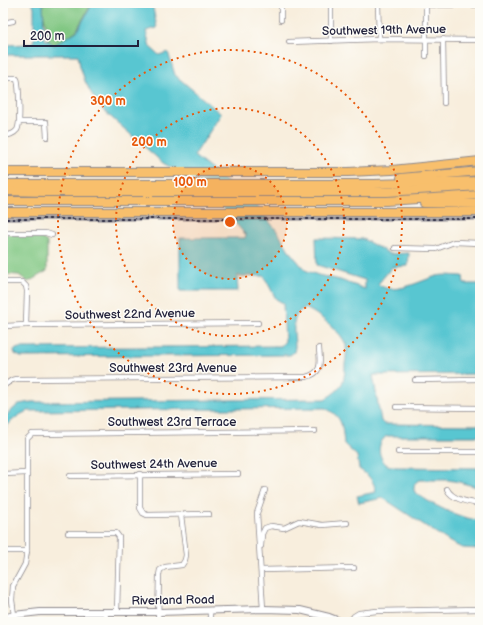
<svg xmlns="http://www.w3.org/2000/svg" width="483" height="625" viewBox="0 0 483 625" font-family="'Balsamiq Sans',sans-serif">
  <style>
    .green { fill: #7fc681; stroke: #50745e }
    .water { fill: #59c6d1; stroke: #3e7486 }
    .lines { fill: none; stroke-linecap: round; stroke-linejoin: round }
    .minor-casing { stroke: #8d888c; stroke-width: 6 }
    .tertiary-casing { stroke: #8d888c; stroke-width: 8 }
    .motorway-casing { stroke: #8d888c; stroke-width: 10 }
    .minor { stroke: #fff; stroke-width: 4.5 }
    .tertiary { stroke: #fff; stroke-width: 6 }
    .motorway { stroke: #f8bf6c; stroke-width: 8 }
    .rail-casing { stroke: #22223b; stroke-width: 2.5 }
    .rail { stroke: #fdfcf7; stroke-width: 1; stroke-dasharray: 3; stroke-linecap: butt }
    .ring { fill: none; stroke: #e8590c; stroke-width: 2; stroke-dasharray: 2 4 }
    .labels { text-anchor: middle; stroke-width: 3; stroke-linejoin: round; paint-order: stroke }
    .street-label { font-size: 12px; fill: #22223b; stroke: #fdfcf7 }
    .centre { fill: #e8590c; stroke: #fdfcf7; stroke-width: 2 }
    .ring-label { font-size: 12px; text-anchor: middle; font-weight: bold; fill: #e8590c; stroke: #fdfcf7; stroke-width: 3; stroke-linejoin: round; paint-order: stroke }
  </style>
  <rect width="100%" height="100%" fill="#fdfcf7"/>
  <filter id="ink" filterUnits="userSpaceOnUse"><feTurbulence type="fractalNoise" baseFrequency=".025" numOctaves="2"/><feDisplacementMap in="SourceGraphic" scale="8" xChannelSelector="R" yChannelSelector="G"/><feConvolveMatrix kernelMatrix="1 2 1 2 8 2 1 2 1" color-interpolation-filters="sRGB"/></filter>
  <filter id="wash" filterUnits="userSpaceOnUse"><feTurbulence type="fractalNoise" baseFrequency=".012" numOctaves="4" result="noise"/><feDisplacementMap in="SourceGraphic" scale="16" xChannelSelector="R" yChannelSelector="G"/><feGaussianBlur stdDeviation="0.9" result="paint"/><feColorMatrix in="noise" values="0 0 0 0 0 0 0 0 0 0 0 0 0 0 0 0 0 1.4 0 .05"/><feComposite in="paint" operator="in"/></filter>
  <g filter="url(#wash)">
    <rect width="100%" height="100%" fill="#f8eedd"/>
    <g class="green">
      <path d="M44,3H92L76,31L54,46L48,40L43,10Z"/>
      <path d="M3,234L37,235L47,242V271L28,282L19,275L3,274Z"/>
    </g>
    <path class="water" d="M31,3H43L44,38L54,45L77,31L93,3H152L157,28L146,31L150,47L159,55L168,52L175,75L221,114L194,156L255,204L277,231L290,252L305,270L318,275L340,280L365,289V280L317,265L316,238L363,239L390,254L409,253L408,266L392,267L378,284C393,297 421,280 437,276C445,274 455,276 463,276L464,284H480V374L373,375L381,421L384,424L480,425V436H387C377,442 377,456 386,464C388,466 392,466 395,467L480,468V488L459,482L448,480H419C414,483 414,486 414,491C427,503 463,520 480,520V549L462,548L450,542L383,498L359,503L357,496L376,492C374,480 368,475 359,469L357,456L344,444C342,425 343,417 325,408L28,411C17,415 10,422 3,431V418L19,404L31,402L325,399C341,389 345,384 345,364C346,359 347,351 346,345C342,332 317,313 305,308C289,314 295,334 295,347L294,352L290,355L21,357L15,354L14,350L19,348L281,346L285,341L283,303L276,299L264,276H237L238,291H180V238H245L246,235L199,183L163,163L103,110L91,93L85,81L80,66L78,55H3V45L30,44L34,40V7Z"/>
  </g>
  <g filter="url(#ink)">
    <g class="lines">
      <g class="minor-casing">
        <g id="minor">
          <path d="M331,3V41"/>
          <path d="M378,3L379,39"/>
          <path d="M426,3V56"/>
          <path d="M426,5H480"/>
          <path d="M281,20V3"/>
          <path d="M3,23L13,21"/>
          <path d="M443,39L444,103"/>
          <path d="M289,42L379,39L480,40"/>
          <path d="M3,78H17C19,86 21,124 17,130C14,134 8,136 3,135"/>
          <path d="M19,122H46L47,137"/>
          <path d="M3,233H46L52,235"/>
          <path d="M395,248L436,249L454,242L480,243"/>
          <path d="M3,282H22L26,286L27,291L26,325"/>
          <path d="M3,327L5,326L26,325L258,323"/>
          <path d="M415,380L480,379"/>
          <path d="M3,386L12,380L16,379L306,377C323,373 320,363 319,348"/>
          <path d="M396,407L480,408"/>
          <path d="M398,452H480"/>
          <path d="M3,474L27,473"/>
          <path d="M140,474V508L143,513L147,515L209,514"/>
          <path d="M70,476L238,474"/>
          <path d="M447,489C452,500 469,502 480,504"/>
          <path d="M68,533H116L119,537L117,612"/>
          <path d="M261,546L262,534L265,528L271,526L284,528L299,521L322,525L347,523"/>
          <path d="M3,551H27"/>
          <path d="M261,570L354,568"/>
          <path d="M263,609L257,513L265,490"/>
          <path d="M210,610V622"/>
          <path d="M14,615L12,600L13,586L25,564L27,551V439L32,434L315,431"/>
          <path d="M105,622L106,612"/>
          <path d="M158,622L159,575L160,570L165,567L182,565L185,560L186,555L181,515"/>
          <path d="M350,622L354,616L359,613L377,611L480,609"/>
        </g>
      </g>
      <g class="tertiary-casing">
        <path id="tertiary" d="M3,618L14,615L40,612H158L263,609L300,610L329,617L342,622"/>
      </g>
      <g class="motorway-casing">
        <g id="motorway">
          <path d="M3,172H348L392,170L480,161"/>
          <path d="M401,178L480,171"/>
          <path d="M3,184H374L480,181"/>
          <path d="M3,191L46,192H387L480,186"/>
          <path d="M3,201H387L480,195"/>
          <path d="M424,203L480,204"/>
          <path d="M3,212H480"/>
        </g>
      </g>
      <use href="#minor" class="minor"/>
      <use href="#tertiary" class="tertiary"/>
      <use href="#motorway" class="motorway"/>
      <g class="rail-casing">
        <path id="rail" d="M3,219H480"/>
      </g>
      <use href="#rail" class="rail"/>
    </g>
  </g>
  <circle cx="230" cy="222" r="57" fill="#e8590c" fill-opacity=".12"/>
  <g class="ring">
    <circle cx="230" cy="222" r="57"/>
    <circle cx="230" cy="222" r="114"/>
    <circle cx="230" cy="222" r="172"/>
  </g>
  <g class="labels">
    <g class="street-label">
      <text transform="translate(384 30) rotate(-1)" y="4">Southwest 19th Avenue</text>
      <text transform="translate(130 314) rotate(-1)" y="4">Southwest 22nd Avenue</text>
      <text x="173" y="372">Southwest 23rd Avenue</text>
      <text x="172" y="426">Southwest 23rd Terrace</text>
      <text transform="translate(154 464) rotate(-1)" y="4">Southwest 24th Avenue</text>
      <text transform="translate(173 600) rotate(-1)" y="4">Riverland Road</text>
    </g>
  </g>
  <circle cx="230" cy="222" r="6" class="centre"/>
  <g class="ring-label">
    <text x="108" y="105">300 m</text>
    <text x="149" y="146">200 m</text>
    <text x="190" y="186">100 m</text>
  </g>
  <rect width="483" height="625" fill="none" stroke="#fdfcf7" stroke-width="16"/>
  <path d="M24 40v6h114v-6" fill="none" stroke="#22223b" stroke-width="2"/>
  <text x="30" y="40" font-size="12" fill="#22223b" stroke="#fdfcf7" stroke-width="3" paint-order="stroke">200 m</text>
</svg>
